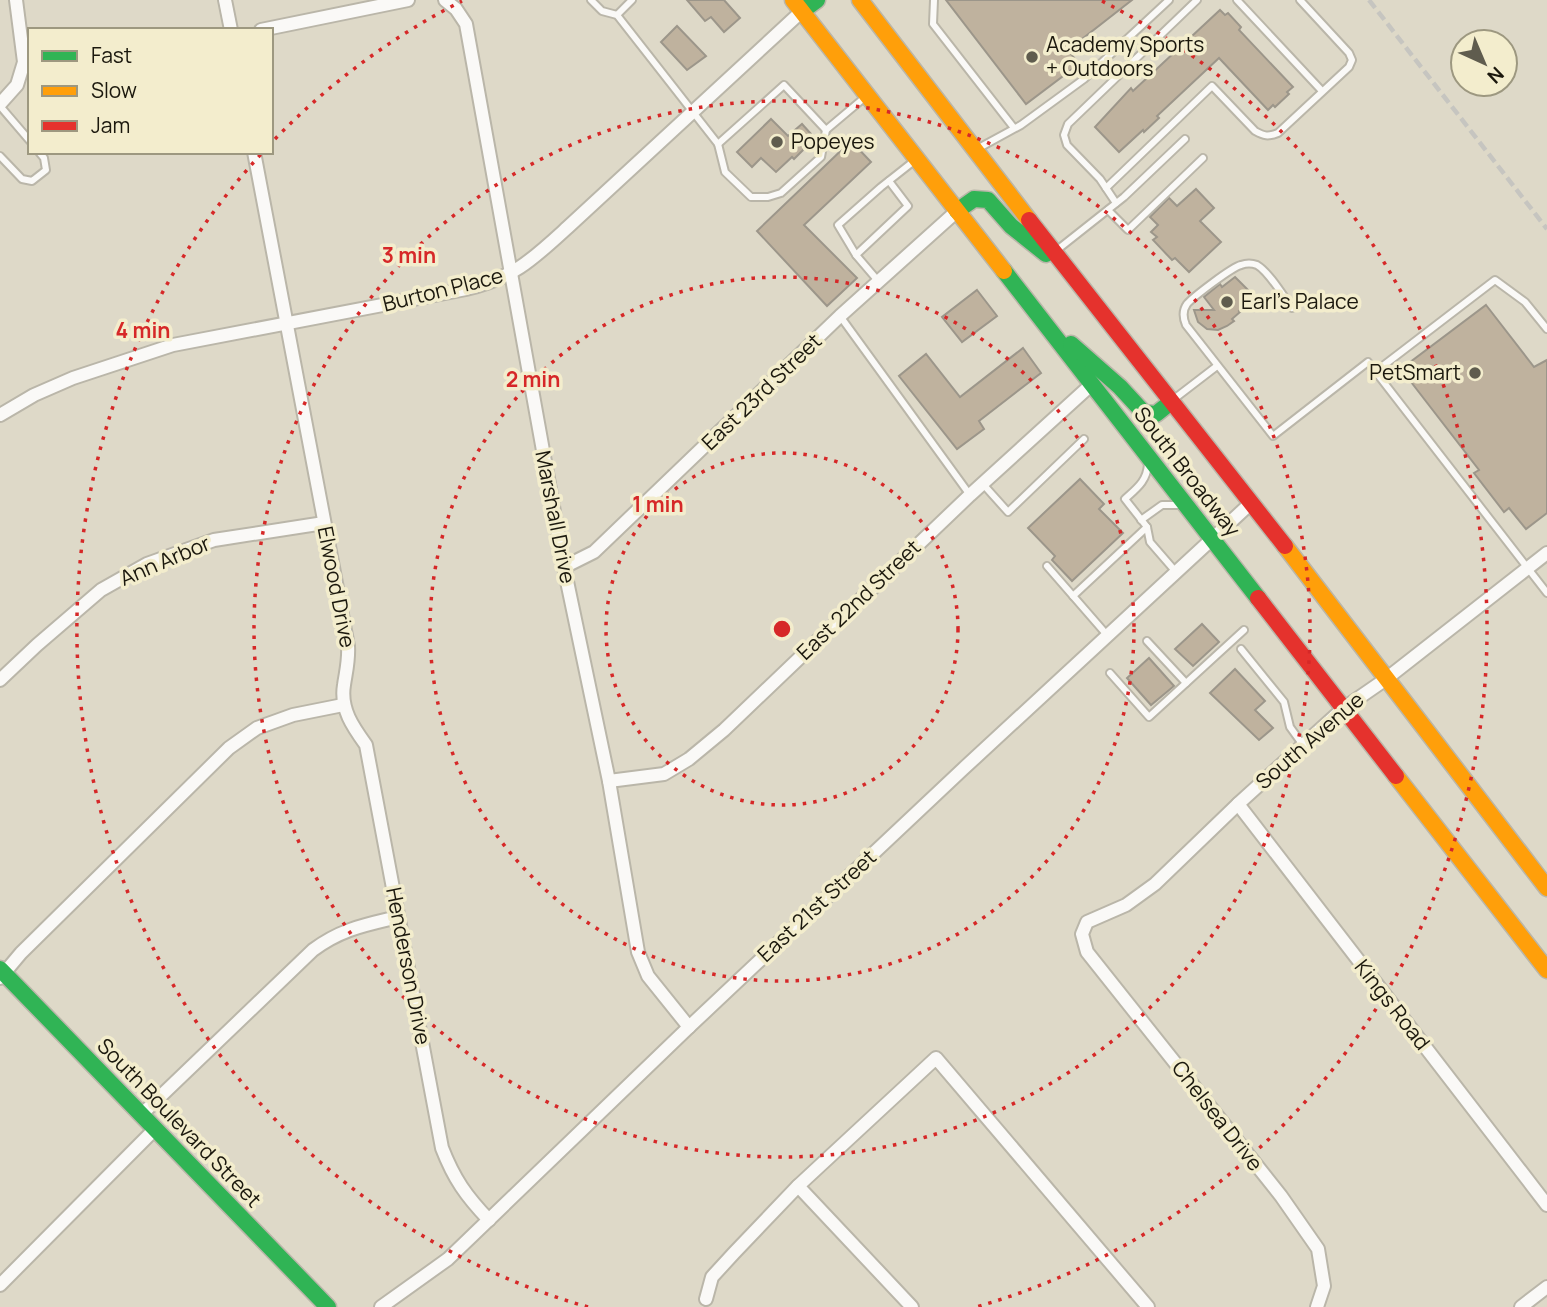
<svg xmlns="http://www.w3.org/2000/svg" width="1547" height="1307" viewBox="0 0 1547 1307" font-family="Manrope,sans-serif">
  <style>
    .building { fill: #bfb29e; stroke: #9c968a; stroke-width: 2 }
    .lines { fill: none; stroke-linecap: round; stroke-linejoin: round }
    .lane-casing { stroke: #bab6a9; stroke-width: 10 }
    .street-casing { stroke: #bab6a9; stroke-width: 16 }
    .fast-casing { stroke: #bab6a9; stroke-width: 19 }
    .slow-casing { stroke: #bab6a9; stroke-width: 19 }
    .jam-casing { stroke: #bab6a9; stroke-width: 19 }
    .lane { stroke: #faf9f7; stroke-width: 6 }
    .street { stroke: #faf9f7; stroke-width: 12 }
    .fast { stroke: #30b455; stroke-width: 16 }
    .slow { stroke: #ff9f0a; stroke-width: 16 }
    .jam { stroke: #e5322d; stroke-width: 16 }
    .rail { stroke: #c6c5c0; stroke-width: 4.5; stroke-dasharray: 10 5; stroke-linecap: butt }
    .ring { fill: none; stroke: #d62828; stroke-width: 3.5; stroke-dasharray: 3.5 7 }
    .poi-dot { fill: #5f5c4e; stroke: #f3edcd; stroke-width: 2.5 }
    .labels { text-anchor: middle; stroke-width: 7; stroke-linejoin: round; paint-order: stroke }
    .poi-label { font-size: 21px; fill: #1b180d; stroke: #f3edcd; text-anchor: start }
    .street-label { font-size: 21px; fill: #1b180d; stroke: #f3edcd }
    .centre { fill: #d62828; stroke: #f3edcd; stroke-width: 3.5 }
    .ring-label { font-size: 21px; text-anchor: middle; font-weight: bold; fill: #d62828; stroke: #f3edcd; stroke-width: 7; stroke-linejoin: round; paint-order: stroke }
  </style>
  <rect width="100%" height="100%" fill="#ded9c8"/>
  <g class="building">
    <path d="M687,0H724L740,18L724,32L711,17L705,21Z"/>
    <path d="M946,0H1132L1068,50L1079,64L1026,104Z"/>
    <path d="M1220,10L1225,15L1228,13L1241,27L1239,30L1293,87L1287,92L1289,94L1275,107L1273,105L1268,110L1219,58L1157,116L1159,118L1144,132L1143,130L1119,152L1095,127L1131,88L1133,91Z"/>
    <path d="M677,26L706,56L687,70L661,42Z"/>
    <path d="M771,119L788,136L802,124L811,134V137L802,146L804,149L794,159L792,157L776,172L761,158L752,167L737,152Z"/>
    <path d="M851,141L871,162L804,225L857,278L827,306L757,231Z"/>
    <path d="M1196,189L1214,208L1200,221L1221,242L1189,272L1175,258L1172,260L1153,240L1157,237L1151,232L1158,225L1150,217L1169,198L1177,206Z"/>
    <path d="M1235,277L1256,298L1239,311L1240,312L1232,319L1234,321L1227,326L1218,330L1207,329L1198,322L1194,310H1214L1204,297L1220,284L1222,287Z"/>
    <path d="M977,290L997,316L962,342L942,317Z"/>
    <path d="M1486,305L1534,367L1547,360V513L1526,529L1509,508L1504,512L1474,473L1479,470L1401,369Z"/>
    <path d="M1023,348L1041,373L979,421L984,429L957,449L899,376L926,354L960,397Z"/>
    <path d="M1080,479L1104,504L1099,509L1123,533L1072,581L1052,560L1055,556L1028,528Z"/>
    <path d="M1202,624L1219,642L1193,666L1175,649Z"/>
    <path d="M1149,658L1174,686L1151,705L1127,678Z"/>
    <path d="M1235,669L1265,701L1255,710L1273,728L1259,740L1210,693Z"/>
  </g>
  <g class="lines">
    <g class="lane-casing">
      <g id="lane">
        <path d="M591,0L602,11L617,15L718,144L784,85L826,130L864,98"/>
        <path d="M934,0L933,24L1014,128"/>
        <path d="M1237,0L1322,91"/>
        <path d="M617,15L632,0"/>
        <path d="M0,106L30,141"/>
        <path d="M718,144L725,172L751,197H768L781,193L821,157L826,130"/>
        <path d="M977,149L1021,125L1084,79L1169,0"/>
        <path d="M0,156L22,179L32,181L46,170L44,158L39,152"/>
        <path d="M1106,188L1212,86L1255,131C1264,136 1268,137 1278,133L1349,67L1352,60L1349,53L1300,0"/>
        <path d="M1116,203L1100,179L1067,145L1064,135L1068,124L1197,0"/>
        <path d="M1108,210L1128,230L1203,158"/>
        <path d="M1057,250L1124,197L1185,139"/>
        <path d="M856,255L908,206L889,181"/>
        <path d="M879,282L856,255L838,225L881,187L914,161"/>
        <path d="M1292,308C1284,297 1269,272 1257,265C1252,263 1246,263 1241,265C1232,267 1193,297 1187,304C1182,311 1183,318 1186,325L1273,436L1368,362L1547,593"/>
        <path d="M840,316L970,495"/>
        <path d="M1375,372L1495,280L1525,302L1547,329"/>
        <path d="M1174,399L1217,366"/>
        <path d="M1148,464C1147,481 1137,488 1125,499L1147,527L1150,542L1176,572"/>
        <path d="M982,483L1008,512L1084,439"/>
        <path d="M1141,520L1162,505H1180"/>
        <path d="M1047,566L1107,635"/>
        <path d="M1073,596L1147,527"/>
        <path d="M1147,641L1186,683"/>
        <path d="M1241,649L1284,702L1290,727L1303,745"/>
        <path d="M1110,673L1149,717L1244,630"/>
      </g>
    </g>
    <g class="street-casing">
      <g id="street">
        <path d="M225,0L231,30"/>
        <path d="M445,0L456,9L466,24L564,567L609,781L638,952L648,976L689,1027"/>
        <path d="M261,30L408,0"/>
        <path d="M0,104L17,85L24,62L16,0"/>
        <path d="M254,152L348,646C349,661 346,671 344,685C340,709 353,727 366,745L442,1148C454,1179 466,1196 489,1220"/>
        <path d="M0,415L34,395L73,378L173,345L466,289C514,278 533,259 568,227L802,11"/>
        <path d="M564,567L594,552L840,316L957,211"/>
        <path d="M0,680L37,645L101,590L147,564L214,540L324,523"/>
        <path d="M609,781L664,774L689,759L724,730L970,495L1092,384"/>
        <path d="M1238,804L1547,1205"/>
        <path d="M0,978L21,953L229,748L257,728L293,715L343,705"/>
        <path d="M141,1115L313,950C341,929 365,925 398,917"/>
        <path d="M798,1186L912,1307"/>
        <path d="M0,1285L155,1129"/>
        <path d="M706,1299L712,1277L734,1253L798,1186L936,1058L1148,1307"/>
        <path d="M381,1307L448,1259L689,1027L963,769L1251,503"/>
        <path d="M1317,1307L1324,1286L1318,1249L1281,1196L1087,952L1082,934L1087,922L1126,905L1155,884L1238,804L1344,708L1386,679L1547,553"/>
        <path d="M1521,1307L1547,1287"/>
      </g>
    </g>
    <g class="fast-casing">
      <g id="fast">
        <path d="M802,11L817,0"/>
        <path d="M957,211L974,199L988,200L1011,226L1046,254"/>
        <path d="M1004,271L1258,598"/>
        <path d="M1071,344L1120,387L1144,413L1156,414L1171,402"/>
        <path d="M0,969L328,1307"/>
      </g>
    </g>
    <g class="slow-casing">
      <g id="slow">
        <path d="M793,0L1004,271"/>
        <path d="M860,0L1029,220"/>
        <path d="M1285,546L1547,888"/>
        <path d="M1396,776L1547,970"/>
      </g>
    </g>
    <g class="jam-casing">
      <g id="jam">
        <path d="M1029,220L1285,546"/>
        <path d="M1258,598L1396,776"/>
      </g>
    </g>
    <use href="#lane" class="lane"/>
    <use href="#street" class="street"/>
    <use href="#fast" class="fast"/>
    <use href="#slow" class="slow"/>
    <use href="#jam" class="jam"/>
    <path class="rail" d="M1369,0L1547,229"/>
  </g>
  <g class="ring">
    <circle cx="782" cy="629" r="176"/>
    <circle cx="782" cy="629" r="352"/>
    <circle cx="782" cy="629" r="528"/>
    <path d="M588 1307A705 705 0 0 1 262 153M275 139A705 705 0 0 1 462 1M1102 1A705 705 0 0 1 976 1307"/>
  </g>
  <g class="poi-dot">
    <circle cx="1032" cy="57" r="7"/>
    <circle cx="777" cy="142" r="7"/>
    <circle cx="1227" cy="302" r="7"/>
    <circle cx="1475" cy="373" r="7"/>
  </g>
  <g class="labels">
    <g class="poi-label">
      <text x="1046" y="52">Academy Sports<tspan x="1046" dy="24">+ Outdoors</tspan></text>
      <text x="791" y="149">Popeyes</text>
      <text x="1241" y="309">Earl's Palace</text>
      <text x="1461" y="380" text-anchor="end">PetSmart</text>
    </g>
    <g class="street-label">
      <text transform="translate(443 290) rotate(-14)" y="7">Burton Place</text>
      <text transform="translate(762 392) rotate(-44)" y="7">East 23rd Street</text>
      <text transform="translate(1187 472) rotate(52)" y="7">South Broadway</text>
      <text transform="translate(555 517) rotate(79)" y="7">Marshall Drive</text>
      <text transform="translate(165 561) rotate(-23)" y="7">Ann Arbor</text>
      <text transform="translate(336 587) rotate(79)" y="7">Elwood Drive</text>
      <text transform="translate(859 600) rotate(-44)" y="7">East 22nd Street</text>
      <text transform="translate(1310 741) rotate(-41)" y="7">South Avenue</text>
      <text transform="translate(817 906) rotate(-43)" y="7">East 21st Street</text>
      <text transform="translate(408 966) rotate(79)" y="7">Henderson Drive</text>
      <text transform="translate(1392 1005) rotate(52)" y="7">Kings Road</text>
      <text transform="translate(1217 1116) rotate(52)" y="7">Chelsea Drive</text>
      <text transform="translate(179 1123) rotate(46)" y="7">South Boulevard Street</text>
    </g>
  </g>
  <circle cx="782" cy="629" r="10" class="centre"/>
  <g class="ring-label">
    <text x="409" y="263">3 min</text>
    <text x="143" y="338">4 min</text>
    <text x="533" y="387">2 min</text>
    <text x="658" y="512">1 min</text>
  </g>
  <rect x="28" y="28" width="245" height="126" fill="#f3edcd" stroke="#9d9880" stroke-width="2"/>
  <rect x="42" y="51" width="35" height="10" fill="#30b455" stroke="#9d9880" stroke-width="2"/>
  <text x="91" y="63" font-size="21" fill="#1b180d">Fast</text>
  <rect x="42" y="86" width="35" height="10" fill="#ff9f0a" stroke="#9d9880" stroke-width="2"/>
  <text x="91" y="98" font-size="21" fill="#1b180d">Slow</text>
  <rect x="42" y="121" width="35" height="10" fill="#e5322d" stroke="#9d9880" stroke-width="2"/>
  <text x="91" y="133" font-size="21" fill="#1b180d">Jam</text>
  <g transform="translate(1484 63) rotate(136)"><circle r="33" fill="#f3edcd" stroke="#9d9880" stroke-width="2"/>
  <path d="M0-5L12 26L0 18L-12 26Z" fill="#5f5c4e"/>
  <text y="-10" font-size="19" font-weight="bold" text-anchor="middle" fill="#1b180d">N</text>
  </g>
</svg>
